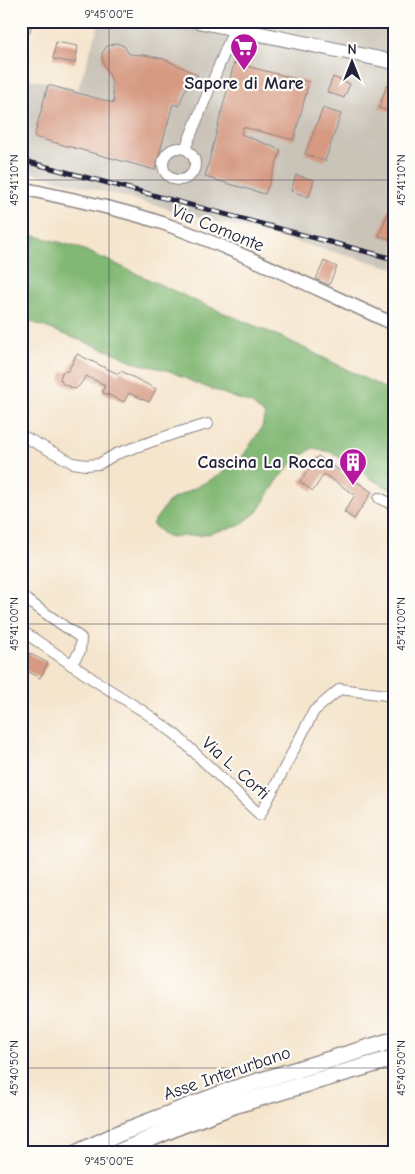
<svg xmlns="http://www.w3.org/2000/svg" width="415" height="1174" viewBox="0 0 415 1174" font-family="'Comic Neue',sans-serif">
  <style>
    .industrial { fill: #c9c3b8 }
    .forest { fill: #82b874; stroke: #526d58 }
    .building { fill: #d69a82 }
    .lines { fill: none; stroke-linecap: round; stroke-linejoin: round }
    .minor-casing { stroke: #8c8484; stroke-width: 12 }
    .tertiary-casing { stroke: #8c8484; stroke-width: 15 }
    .secondary-casing { stroke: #8c8484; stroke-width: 16 }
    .trunk-casing { stroke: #8c8484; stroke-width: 19 }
    .minor { stroke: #fff; stroke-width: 10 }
    .tertiary { stroke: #fff; stroke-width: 12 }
    .secondary { stroke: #fff; stroke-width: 14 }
    .trunk { stroke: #fff; stroke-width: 16 }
    .rail-casing { stroke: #22223b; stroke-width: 5 }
    .rail { stroke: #fdfcf7; stroke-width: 3; stroke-dasharray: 9; stroke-linecap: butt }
    .ticks { fill: none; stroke: #22223b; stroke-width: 1; stroke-opacity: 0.45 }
    .labels { text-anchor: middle; stroke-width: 4.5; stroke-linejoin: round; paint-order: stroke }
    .poi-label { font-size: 18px; font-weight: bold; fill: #22223b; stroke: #fdfcf7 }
    .street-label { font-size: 18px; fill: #22223b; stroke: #fdfcf7 }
    .neatline { fill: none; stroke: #22223b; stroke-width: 2 }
    .ticks-label { font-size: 12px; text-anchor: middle; fill: #22223b }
  </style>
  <rect width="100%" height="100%" fill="#fdfcf7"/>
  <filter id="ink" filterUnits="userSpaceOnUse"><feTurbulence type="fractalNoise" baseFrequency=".02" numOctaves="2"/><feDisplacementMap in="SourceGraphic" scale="10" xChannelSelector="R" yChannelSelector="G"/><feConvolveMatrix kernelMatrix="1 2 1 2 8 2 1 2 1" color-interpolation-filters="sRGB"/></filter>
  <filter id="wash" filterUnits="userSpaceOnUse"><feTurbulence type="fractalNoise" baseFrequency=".0096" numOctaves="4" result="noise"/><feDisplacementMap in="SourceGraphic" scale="20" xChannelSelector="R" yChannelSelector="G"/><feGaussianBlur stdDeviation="1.12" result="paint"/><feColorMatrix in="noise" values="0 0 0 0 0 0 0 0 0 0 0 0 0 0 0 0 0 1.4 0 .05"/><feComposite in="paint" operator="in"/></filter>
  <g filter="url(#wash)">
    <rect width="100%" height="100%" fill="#f5e5cd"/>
    <path class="industrial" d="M100,21H394V268L21,170V77L78,89Z"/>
    <path class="forest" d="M21,232L77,247L105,259L198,302L286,339L394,393V491L373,480L331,452L313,448L292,463L278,480L257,512L239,526L203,535L167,537L152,524L169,501L214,478L239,462L262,427L265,415L252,404L195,383L170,371L136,363L117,354L21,318Z"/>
    <g id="blocks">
      <g class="building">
        <path d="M21,21H32L30,33L21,31Z"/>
        <path d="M56,42L78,46L75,63L53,59Z"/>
        <path d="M117,43L124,46L129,54L145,55L164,59L198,75L185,90L179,106L173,104L155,170L34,137L48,85L114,103L111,79L102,60V53L107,46Z"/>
        <path d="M234,63L309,82L294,140L243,127L241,134L281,150L265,194L205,177Z"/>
        <path d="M333,77L350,84L344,98L327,92Z"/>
        <path d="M387,85L394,88V105L391,112L379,108Z"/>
        <path d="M323,108L341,114L325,161L305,154Z"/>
        <path d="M296,175L314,180L309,197L291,191Z"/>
        <path d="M393,198H394V240L379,236Z"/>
        <path d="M324,261L337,267L329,285L316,279Z"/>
        <path d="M77,354L118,374L121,371L156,389L149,402L129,393L124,402L102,392L105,385L86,376L79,386L75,389L63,384L60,379L62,372L68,371Z"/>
        <path d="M318,456L372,492L354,519L344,512L355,495L324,474L313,491L300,482Z"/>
        <path d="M21,649L48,663L40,678L21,668Z"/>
      </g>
    </g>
  </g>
  <g filter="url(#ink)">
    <use href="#blocks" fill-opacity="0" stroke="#8c8484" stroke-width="1"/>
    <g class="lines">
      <g class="minor-casing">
        <g id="minor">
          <circle cx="179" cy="164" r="16"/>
          <path d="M185,149L234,29"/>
          <path d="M21,435L73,463L86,465L99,464L116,454L176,433L208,424"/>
          <path d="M379,498L394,505"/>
          <path d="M21,596L81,638L80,651L71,665"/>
          <path d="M21,630L97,682L143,711L175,734L260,815L314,711L340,689L394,696"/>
        </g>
      </g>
      <g class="tertiary-casing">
        <path id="tertiary" d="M21,188C69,199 118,208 165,224C243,252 318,290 394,324"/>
      </g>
      <g class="secondary-casing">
        <path id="secondary" d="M198,21L394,62"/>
      </g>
      <g class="trunk-casing">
        <g id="trunk">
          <path d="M77,1153L120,1133L234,1089L394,1040"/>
          <path d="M117,1153L184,1124L235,1105L394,1058"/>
        </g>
      </g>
      <use href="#minor" class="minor"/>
      <use href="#tertiary" class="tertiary"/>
      <use href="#secondary" class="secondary"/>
      <use href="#trunk" class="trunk"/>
      <g class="rail-casing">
        <path id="rail" d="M21,160L394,259"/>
      </g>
      <use href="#rail" class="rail"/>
    </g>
  </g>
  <path class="ticks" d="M109,21V1153M21,180H394M21,624H394M21,1068H394"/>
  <defs>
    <g id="supermarket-pin" transform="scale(1.4375)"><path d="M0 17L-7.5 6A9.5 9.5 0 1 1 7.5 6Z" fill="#b5179e" stroke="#fdfcf7"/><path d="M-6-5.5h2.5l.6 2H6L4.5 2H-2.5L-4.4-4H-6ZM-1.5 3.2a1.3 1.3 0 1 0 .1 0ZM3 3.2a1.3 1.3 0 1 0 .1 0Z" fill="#fff"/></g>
    <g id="building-pin" transform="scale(1.4375)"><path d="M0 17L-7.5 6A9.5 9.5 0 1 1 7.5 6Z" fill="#b5179e" stroke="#fdfcf7"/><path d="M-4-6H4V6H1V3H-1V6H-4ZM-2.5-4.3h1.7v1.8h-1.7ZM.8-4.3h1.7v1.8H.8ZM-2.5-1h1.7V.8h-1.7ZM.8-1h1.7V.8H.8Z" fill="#fff"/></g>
  </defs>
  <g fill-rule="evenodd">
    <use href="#supermarket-pin" x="244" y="47"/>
    <use href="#building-pin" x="353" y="462"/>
  </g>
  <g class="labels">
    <g class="poi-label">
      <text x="244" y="89">Sapore di Mare</text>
      <text x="334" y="468" text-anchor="end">Cascina La Rocca</text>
    </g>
    <g class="street-label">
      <text transform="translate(218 228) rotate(22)" y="6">Via Comonte</text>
      <text transform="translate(236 768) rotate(42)" y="6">Via L. Corti</text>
      <text transform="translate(227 1073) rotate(-19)" y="6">Asse Interurbano</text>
    </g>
  </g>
  <rect width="415" height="1174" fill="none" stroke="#fdfcf7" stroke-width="55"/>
  <g transform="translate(352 62)" stroke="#fdfcf7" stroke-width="4" paint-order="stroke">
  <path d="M0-4L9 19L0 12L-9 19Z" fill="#22223b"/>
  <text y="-8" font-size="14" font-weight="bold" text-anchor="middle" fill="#22223b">N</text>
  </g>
  <rect x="28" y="28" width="360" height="1118" class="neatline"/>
  <g class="ticks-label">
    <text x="109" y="18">9°45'00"E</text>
    <text transform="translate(14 180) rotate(-90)" y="4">45°41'10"N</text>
    <text transform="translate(401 180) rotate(-90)" y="4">45°41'10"N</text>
    <text transform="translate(14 624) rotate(-90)" y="4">45°41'00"N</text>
    <text transform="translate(401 624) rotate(-90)" y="4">45°41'00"N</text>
    <text transform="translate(14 1068) rotate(-90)" y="4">45°40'50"N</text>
    <text transform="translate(401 1068) rotate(-90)" y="4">45°40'50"N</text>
    <text x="109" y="1165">9°45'00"E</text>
  </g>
</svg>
